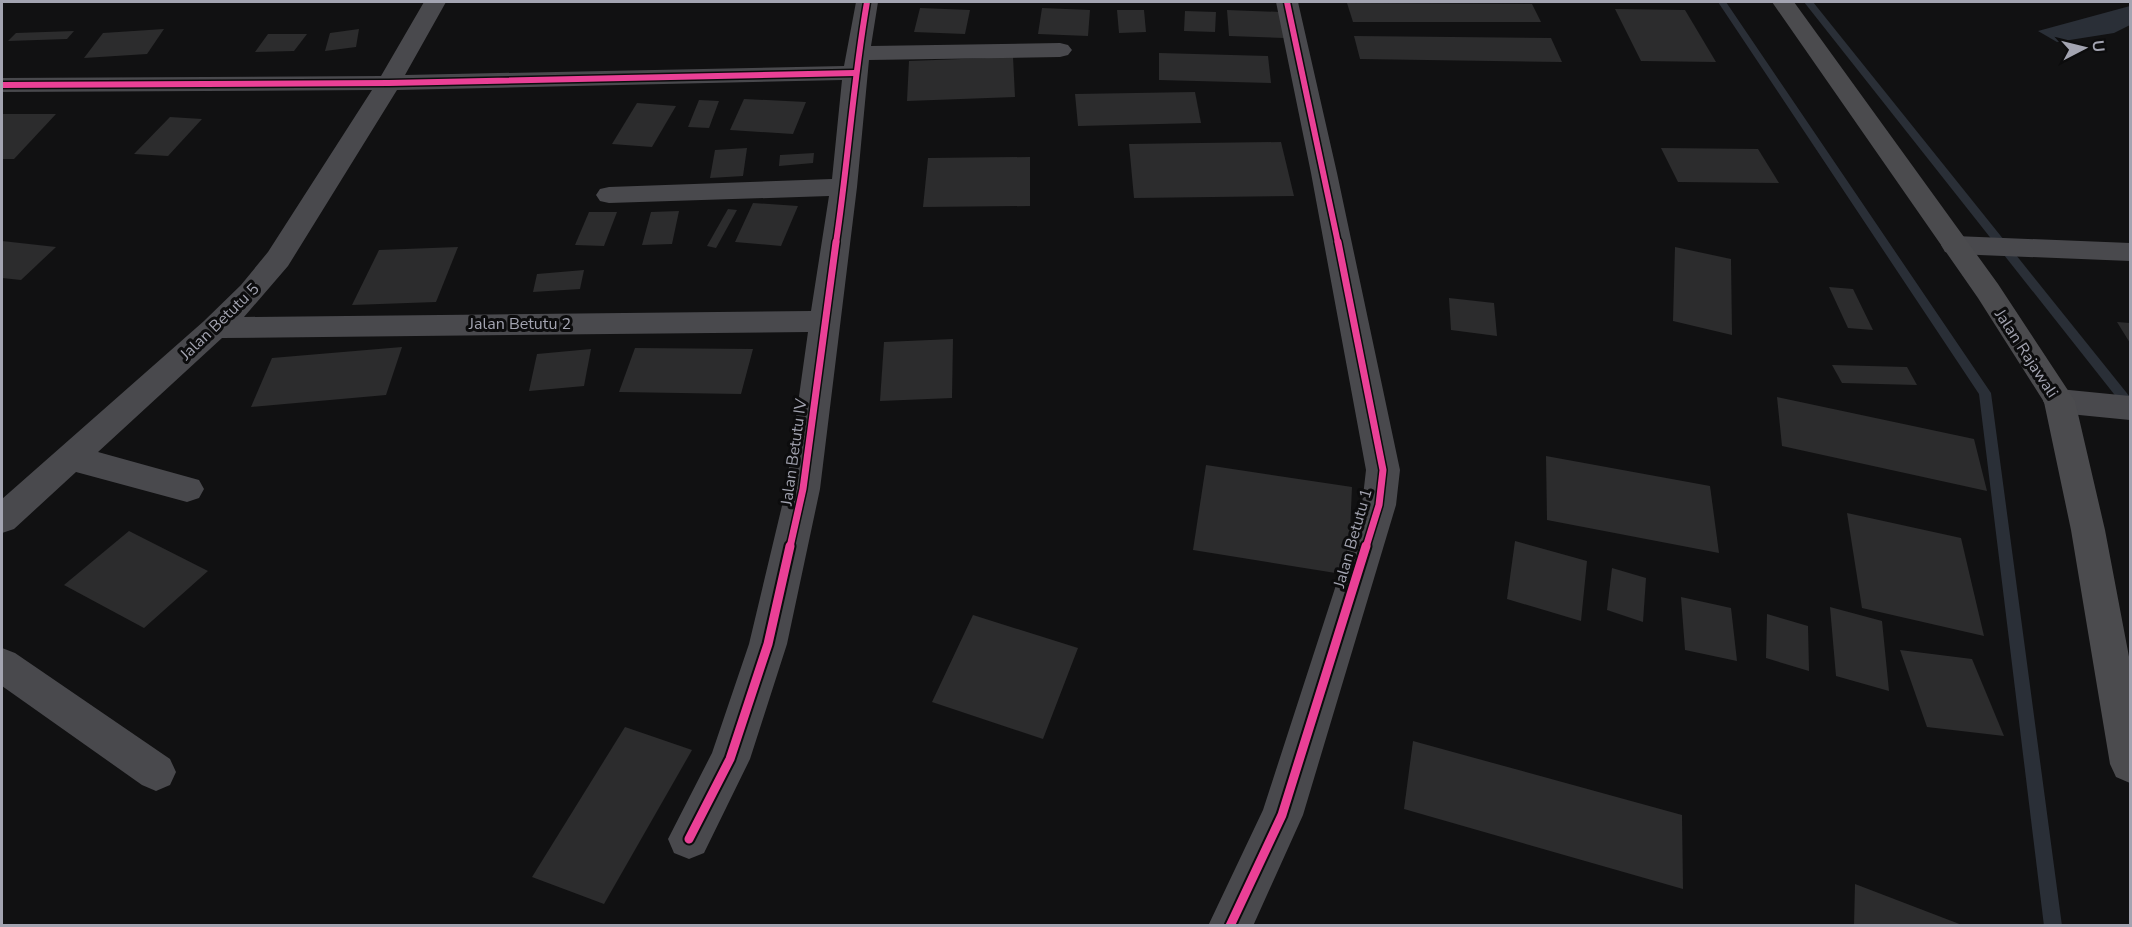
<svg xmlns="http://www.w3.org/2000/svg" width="2132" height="927" viewBox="0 0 2132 927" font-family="'Nunito Sans',sans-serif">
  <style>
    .water { fill: #2a2f37 }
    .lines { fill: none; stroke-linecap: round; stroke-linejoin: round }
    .stream { fill: #2a2f37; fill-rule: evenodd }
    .building { fill: #2c2c2d }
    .minor { fill: #49494d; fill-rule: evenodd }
    .major { fill: #4b4b4e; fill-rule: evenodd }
    .cycleway-far2-casing { stroke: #0c0c0d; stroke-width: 9 }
    .cycleway-far1-casing { stroke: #0c0c0d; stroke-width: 10 }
    .cycleway-casing { stroke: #0c0c0d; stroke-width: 13 }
    .cycleway-far2 { stroke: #ea4096; stroke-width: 6 }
    .cycleway-far1 { stroke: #ea4096; stroke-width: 7 }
    .cycleway { stroke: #ea4096; stroke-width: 9 }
    .labels { text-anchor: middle; stroke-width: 6; stroke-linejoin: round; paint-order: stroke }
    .street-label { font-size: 16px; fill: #a3a4b1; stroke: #0c0c0d }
  </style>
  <rect width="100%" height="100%" fill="#111112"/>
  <path class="water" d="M2130,6V25L2114,33L2057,42L2038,31Z"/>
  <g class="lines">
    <g class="stream">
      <path d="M1718,2H1726L1991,393L2062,926H2044L1979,394Z"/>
      <path d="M1804,2H1813L2130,397V410L2125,408Z"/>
    </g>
  </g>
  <g class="building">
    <path d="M1347,3L1532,4L1541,22H1353Z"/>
    <path d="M920,8L970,10L965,34L914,32Z"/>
    <path d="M1042,8L1090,10L1088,36L1038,34Z"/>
    <path d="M1615,9L1685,10L1716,62L1641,61Z"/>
    <path d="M1117,10H1144L1146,32L1119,33Z"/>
    <path d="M1227,10L1281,12L1284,38L1229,36Z"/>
    <path d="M1185,11L1216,12L1215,32L1184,31Z"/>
    <path d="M164,29L147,54L84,58L103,33Z"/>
    <path d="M359,29L356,47L325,51L330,33Z"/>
    <path d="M74,31L67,39L8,41L16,33Z"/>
    <path d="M268,34H307L294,51L255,52Z"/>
    <path d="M1354,36L1551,38L1562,62L1360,59Z"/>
    <path d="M1159,53L1268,56L1271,83L1159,80Z"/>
    <path d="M1013,57L1015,97L907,101L909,61Z"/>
    <path d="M1195,92L1201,123L1078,126L1075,94Z"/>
    <path d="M744,99L806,102L793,134L730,130Z"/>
    <path d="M699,100L719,101L709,128L688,127Z"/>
    <path d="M637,103L676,106L652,147L612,144Z"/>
    <path d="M2,114H56L14,159H2Z"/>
    <path d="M170,117L202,119L168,156L134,154Z"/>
    <path d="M1281,142L1294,196L1134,198L1129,144Z"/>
    <path d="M747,148L743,176L710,178L715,150Z"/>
    <path d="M1661,148L1758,149L1779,183L1678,182Z"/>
    <path d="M814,153L813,163L779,166L780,155Z"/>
    <path d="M1030,157V206L923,207L928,158Z"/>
    <path d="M753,203L798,206L781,246L735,242Z"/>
    <path d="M728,209L737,210L716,248L707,246Z"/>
    <path d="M679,211L672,244L642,245L651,212Z"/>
    <path d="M589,212H617L604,246L575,245Z"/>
    <path d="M2,241L56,247L21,280L2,278Z"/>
    <path d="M458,247L436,302L352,305L379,250Z"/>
    <path d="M1675,247L1731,259L1732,335L1673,321Z"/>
    <path d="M584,270L580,289L533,292L537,274Z"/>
    <path d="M1829,287L1853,289L1873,330L1848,328Z"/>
    <path d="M1449,298L1494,303L1497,336L1451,330Z"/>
    <path d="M2117,322L2130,323V343Z"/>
    <path d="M953,339L952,398L880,401L884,342Z"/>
    <path d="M402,347L386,395L251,407L272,358Z"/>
    <path d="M635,348L753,349L741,394L619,392Z"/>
    <path d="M591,349L584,386L529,391L537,354Z"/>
    <path d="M1832,365L1907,367L1917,385L1842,383Z"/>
    <path d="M1777,397L1974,439L1987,491L1782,446Z"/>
    <path d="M1546,456L1710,486L1719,553L1547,520Z"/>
    <path d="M1206,465L1352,487L1348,575L1193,550Z"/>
    <path d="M1847,513L1961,538L1984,636L1862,608Z"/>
    <path d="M129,531L208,571L144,628L64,585Z"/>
    <path d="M1515,541L1587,561L1581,621L1507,599Z"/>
    <path d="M1612,568L1646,578L1643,622L1607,610Z"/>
    <path d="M1681,597L1731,608L1737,661L1685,650Z"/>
    <path d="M1830,607L1882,621L1889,691L1836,676Z"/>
    <path d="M1767,614L1808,626L1809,671L1766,658Z"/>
    <path d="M973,615L1078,648L1043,739L932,702Z"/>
    <path d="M1900,650L1972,659L2004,736L1927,727Z"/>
    <path d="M625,727L692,750L604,904L532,877Z"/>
    <path d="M1413,741L1682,815L1683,889L1404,809Z"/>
    <path d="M1855,884L1962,925V926H1854Z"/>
  </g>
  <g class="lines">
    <g class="minor">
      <path d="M424,2H446L405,75L844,66L856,2H878L871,46L1060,43L1068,45L1072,50L1068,55L1060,57L869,60L857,187L820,489L787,644L750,759L704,853L689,859L674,853L668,839L712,753L749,644L786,489L808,332L222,338L98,452L199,480L204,489L199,498L187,502L76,472L14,529L2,533V499L204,321L241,285L268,252L372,90L2,92V78L381,76ZM842,80L832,179L609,187L600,189L596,195L600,201L609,203L829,196L811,311L244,317L288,266L397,90Z"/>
      <path d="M1276,2H1298L1337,173L1400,470L1396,505L1303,815L1253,926H1208L1263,810L1362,505L1366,470L1311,173Z"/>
      <path d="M1955,236L2130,243V261L1955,254L1945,252L1941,245L1945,238Z"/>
      <path d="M2059,389L2130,396V420L2059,413L2048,409L2043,401L2048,393Z"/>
      <path d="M2,648L15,653L170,759L176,772L170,785L156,791L142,785L2,686Z"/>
    </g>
    <path class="major" d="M1772,2H1794L1998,284L2075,401L2105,530L2130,662V783L2116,777L2110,764L2071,530L2044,402L1978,298Z"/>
    <g class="cycleway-far2-casing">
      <g id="cycleway-far2">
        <path d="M1287,2L1338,243"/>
        <path d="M2,85L389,83L855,73"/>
        <path d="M836,243C848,163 853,82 867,2"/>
      </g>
    </g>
    <g class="cycleway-far1-casing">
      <g id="cycleway-far1">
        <path d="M1338,242L1383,470L1379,505L1366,547"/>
        <path d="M790,547L803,489L836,242"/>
      </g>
    </g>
    <g class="cycleway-casing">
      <g id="cycleway">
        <path d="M689,839L730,759L768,644L790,546"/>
        <path d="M1230,926L1282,815L1366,546"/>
      </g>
    </g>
    <use href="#cycleway-far2" class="cycleway-far2"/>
    <use href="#cycleway-far1" class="cycleway-far1"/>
    <use href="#cycleway" class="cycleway"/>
  </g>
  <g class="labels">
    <g class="street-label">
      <text transform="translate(219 321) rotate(-44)" y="6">Jalan Betutu 5</text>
      <text x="520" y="329">Jalan Betutu 2</text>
      <text transform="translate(2027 353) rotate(57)" y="6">Jalan Rajawali</text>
      <text transform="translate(793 452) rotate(-82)" y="6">Jalan Betutu IV</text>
      <text transform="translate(1352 538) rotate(-74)" y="6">Jalan Betutu 1</text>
    </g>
  </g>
  <rect width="2132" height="927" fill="none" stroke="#a3a4b1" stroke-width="6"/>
  <g transform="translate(2084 48) rotate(83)" stroke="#0c0c0d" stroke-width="4.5" paint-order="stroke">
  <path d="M0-4.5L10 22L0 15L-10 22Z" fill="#a3a4b1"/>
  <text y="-9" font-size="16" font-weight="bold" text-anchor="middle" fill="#a3a4b1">U</text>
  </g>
</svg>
